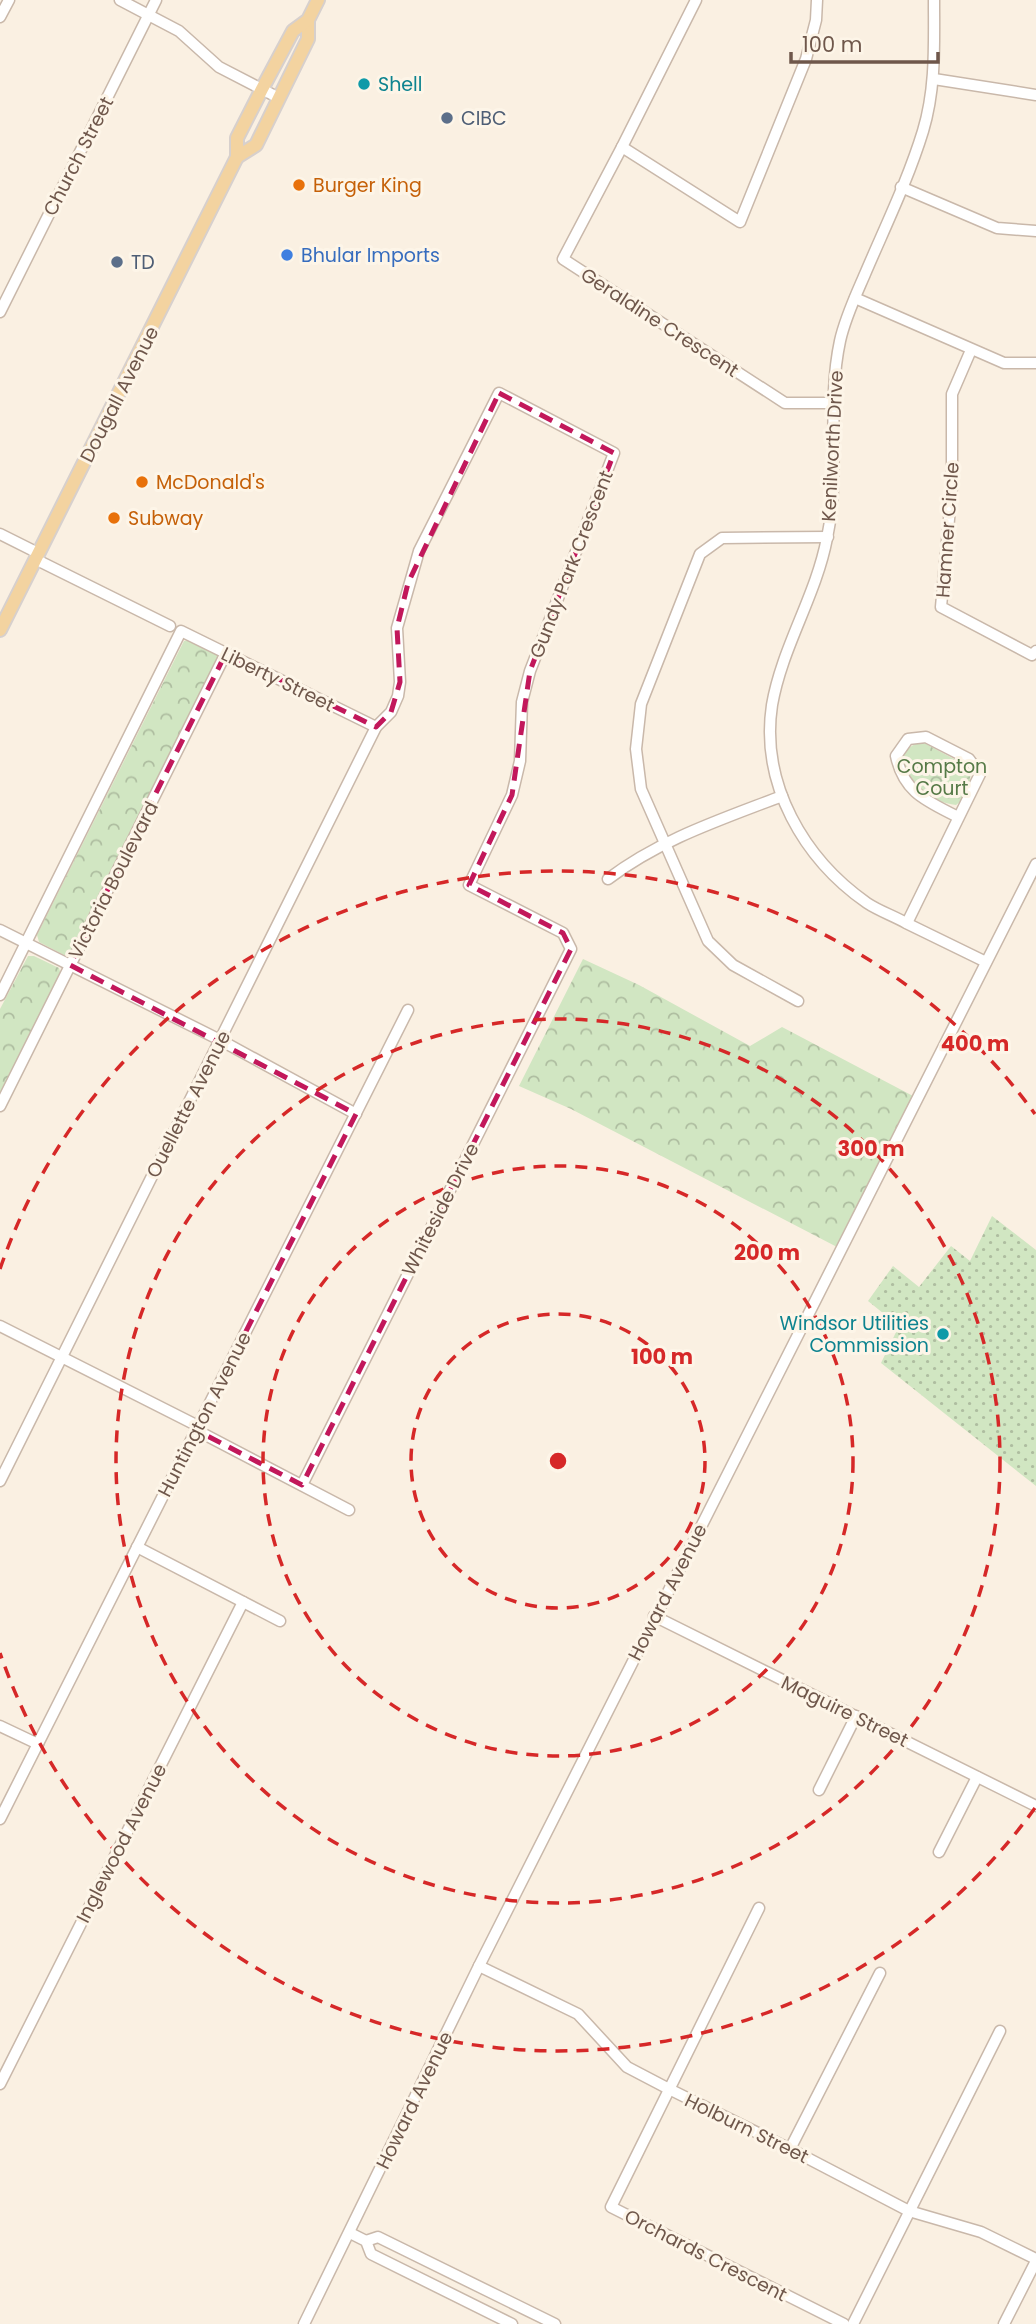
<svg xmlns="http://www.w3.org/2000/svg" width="1036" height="2324" viewBox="0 0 1036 2324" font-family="Poppins,sans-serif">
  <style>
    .grass { fill: url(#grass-dots) }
    .forest { fill: url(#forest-crowns) }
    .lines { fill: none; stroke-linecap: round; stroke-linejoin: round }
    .minor-casing { stroke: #c9b8aa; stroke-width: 13 }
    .major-casing { stroke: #d7d0cd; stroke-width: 16 }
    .minor { stroke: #fff; stroke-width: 10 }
    .major { stroke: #f3d3a0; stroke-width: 12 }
    .marked { fill: none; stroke: #c2185b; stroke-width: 5; stroke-dasharray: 14 9; stroke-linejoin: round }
    .ring { fill: none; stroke: #d62828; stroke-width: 3.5; stroke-dasharray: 12 9 }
    .culture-dot { fill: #0f9aa8; stroke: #fdf5e8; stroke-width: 2.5 }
    .service-dot { fill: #5c6f8a; stroke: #fdf5e8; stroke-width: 2.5 }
    .food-dot { fill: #e8710a; stroke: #fdf5e8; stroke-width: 2.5 }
    .shop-dot { fill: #3f7fe0; stroke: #fdf5e8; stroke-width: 2.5 }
    .labels { text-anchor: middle; stroke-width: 6; stroke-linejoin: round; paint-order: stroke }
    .culture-label { font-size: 19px; fill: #0d838f; stroke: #fdf5e8; text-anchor: start }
    .service-label { font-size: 19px; fill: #4e5e75; stroke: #fdf5e8; text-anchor: start }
    .street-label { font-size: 19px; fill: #6f574b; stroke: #fdf5e8 }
    .food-label { font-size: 19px; fill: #c56008; stroke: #fdf5e8; text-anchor: start }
    .shop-label { font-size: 19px; fill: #366cbe; stroke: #fdf5e8; text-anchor: start }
    .park-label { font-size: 19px; fill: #567a47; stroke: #fdf5e8 }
    .centre { fill: #d62828; stroke: #fdf5e8; stroke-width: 3.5 }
    .ring-label { font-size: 21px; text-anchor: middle; font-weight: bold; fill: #d62828; stroke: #fdf5e8; stroke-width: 6; stroke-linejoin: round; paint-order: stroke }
  </style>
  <defs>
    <pattern id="grass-dots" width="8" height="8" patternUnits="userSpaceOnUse" patternTransform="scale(1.75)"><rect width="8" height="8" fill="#d1e6c2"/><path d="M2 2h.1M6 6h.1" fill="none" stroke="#aebda0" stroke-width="1.8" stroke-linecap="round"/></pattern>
    <pattern id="forest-crowns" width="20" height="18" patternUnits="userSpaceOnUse" patternTransform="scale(1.75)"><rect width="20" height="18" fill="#d1e6c2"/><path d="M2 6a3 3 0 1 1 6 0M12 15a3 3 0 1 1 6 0" fill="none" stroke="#aebda0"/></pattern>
  </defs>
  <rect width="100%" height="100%" fill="#faf0e2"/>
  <path class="grass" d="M992,1216L1036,1250V1486L881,1363L899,1326L868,1301L893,1266L919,1287L951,1246L970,1261Z"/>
  <g class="forest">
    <path d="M190,640L217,654L219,659L72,953L66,956L39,942L37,935L184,641Z"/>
    <path d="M917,743H924L969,767C973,780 967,797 956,805C930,802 910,783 902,759L905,750Z"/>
    <path d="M28,956H34L59,968L61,975L0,1096V1009Z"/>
    <path d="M583,959L639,985L750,1046L782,1027L913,1096L837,1247L571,1109L519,1086Z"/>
  </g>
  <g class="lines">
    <g class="minor-casing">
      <g id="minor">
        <path d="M120,0L179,31L219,67L279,98"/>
        <path d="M696,0L622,147L563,259L785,403H833"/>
        <path d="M934,0C934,45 936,88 923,131C908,180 885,227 865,274C856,295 845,318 840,341C826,406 841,473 827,538C816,596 782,647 772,705C760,784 804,859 867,903C879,911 894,916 906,923C933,936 959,949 986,962"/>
        <path d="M0,17L9,0"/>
        <path d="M934,79L1036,95"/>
        <path d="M622,147L740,222L806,59L816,20L817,0"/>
        <path d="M901,187L997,228L1036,231"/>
        <path d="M855,298L1004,363H1036"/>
        <path d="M0,312L156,0"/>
        <path d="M971,350L952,394V486L941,607L1032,655L1036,651"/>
        <path d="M0,534L38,553"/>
        <path d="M35,559L170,626"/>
        <path d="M608,879C661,839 720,820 782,796"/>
        <path d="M907,923L980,774L969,759L926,737L908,739L896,756C904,793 927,801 958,817"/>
        <path d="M0,930L220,1040L356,1114"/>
        <path d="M0,995L181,631L376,727"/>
        <path d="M798,1001L733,965L708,941L641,789L636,749L641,704L700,554L722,538L828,537"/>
        <path d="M0,1106L226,653"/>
        <path d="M0,1326L198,1426"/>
        <path d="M196,1430L349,1510"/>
        <path d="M0,1481L376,727L391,712L398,696L400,682L397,628L419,551L499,393L614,453L530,671L522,702L520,761L512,795L469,885L563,933L571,949L302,1485"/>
        <path d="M137,1547L280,1621"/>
        <path d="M654,1616L1036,1806"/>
        <path d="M0,1726L38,1744"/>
        <path d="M819,1790L856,1716"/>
        <path d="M0,1819L408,1010"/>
        <path d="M939,1852L977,1777"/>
        <path d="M759,1908L611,2207L844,2324"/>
        <path d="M479,1966L578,2014L627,2067L669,2089L790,2149L909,2211L981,2232L1036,2259"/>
        <path d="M0,2084L243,1602"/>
        <path d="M790,2149L880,1973"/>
        <path d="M350,2233L366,2241L371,2254L512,2324"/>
        <path d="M366,2241L378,2237L555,2324"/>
        <path d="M304,2324L479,1966L1036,864"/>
        <path d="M853,2324L1000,2031"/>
        <path d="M1004,2324L1036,2261"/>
      </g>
    </g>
    <g class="major-casing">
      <g id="major">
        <path d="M237,157L256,145L308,39V20"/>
        <path d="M0,630L237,157V138L262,89L293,31L308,20L318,0"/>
      </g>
    </g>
    <use href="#minor" class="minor"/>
    <use href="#major" class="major"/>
  </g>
  <path class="marked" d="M499,393L614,453L530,671L512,795L469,885L563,933L571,949L302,1485L196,1430L356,1114L70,965L226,653L376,727L391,712L400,682L397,628L408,583Z"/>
  <g class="ring">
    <circle cx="558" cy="1461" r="147"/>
    <circle cx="558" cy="1461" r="295"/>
    <circle cx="558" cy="1461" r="442"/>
    <path d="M1035 1808A590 590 0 0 1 0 1653M0 1269A590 590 0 0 1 1035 1114"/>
  </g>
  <g class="culture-dot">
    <circle cx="364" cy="84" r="7"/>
    <circle cx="943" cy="1334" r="7"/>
  </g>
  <g class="service-dot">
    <circle cx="447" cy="118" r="7"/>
    <circle cx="117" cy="262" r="7"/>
  </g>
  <g class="food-dot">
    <circle cx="299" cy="185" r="7"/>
    <circle cx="142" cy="482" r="7"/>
    <circle cx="114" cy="518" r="7"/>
  </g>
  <circle class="shop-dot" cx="287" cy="255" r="7"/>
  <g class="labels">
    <g class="culture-label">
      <text x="378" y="91">Shell</text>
      <text x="929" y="1330" text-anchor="end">Windsor Utilities<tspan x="929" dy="22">Commission</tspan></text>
    </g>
    <g class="service-label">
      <text x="461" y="125">CIBC</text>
      <text x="131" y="269">TD</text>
    </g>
    <g class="street-label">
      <text transform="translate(78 156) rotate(-63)" y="7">Church Street</text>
      <text transform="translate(660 322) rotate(33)" y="7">Geraldine Crescent</text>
      <text transform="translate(119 394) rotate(-63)" y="7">Dougall Avenue</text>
      <text transform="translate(832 446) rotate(-87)" y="7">Kenilworth Drive</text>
      <text transform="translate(947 530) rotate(-86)" y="7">Hamner Circle</text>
      <text transform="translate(571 564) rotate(-69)" y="7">Gundy Park Crescent</text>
      <text transform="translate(278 679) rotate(26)" y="7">Liberty Street</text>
      <text transform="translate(113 880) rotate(-63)" y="7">Victoria Boulevard</text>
      <text transform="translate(188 1104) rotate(-63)" y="7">Ouellette Avenue</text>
      <text transform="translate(440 1209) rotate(-63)" y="7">Whiteside Drive</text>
      <text transform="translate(204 1414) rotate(-63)" y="7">Huntington Avenue</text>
      <text transform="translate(667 1592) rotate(-63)" y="7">Howard Avenue</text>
      <text transform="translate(845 1711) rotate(26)" y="7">Maguire Street</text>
      <text transform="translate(121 1843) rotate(-63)" y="7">Inglewood Avenue</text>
      <text transform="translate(414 2100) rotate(-64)" y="7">Howard Avenue</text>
      <text transform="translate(747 2128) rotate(26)" y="7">Holburn Street</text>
      <text transform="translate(706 2255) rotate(27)" y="7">Orchards Crescent</text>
    </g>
    <g class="food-label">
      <text x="313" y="192">Burger King</text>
      <text x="156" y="489">McDonald's</text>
      <text x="128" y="525">Subway</text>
    </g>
    <g class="shop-label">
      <text x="301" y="262">Bhular Imports</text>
    </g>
    <g class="park-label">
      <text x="942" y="773">Compton<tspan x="942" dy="22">Court</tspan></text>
    </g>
  </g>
  <circle cx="558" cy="1461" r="10" class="centre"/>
  <g class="ring-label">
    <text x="975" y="1051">400 m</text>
    <text x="871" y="1156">300 m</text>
    <text x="767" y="1260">200 m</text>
    <text x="662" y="1364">100 m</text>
  </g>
  <path d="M791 52v10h147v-10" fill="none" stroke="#6f574b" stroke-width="3.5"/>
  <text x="802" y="52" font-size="21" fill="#6f574b" stroke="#fdf5e8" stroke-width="5" paint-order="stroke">100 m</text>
</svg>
